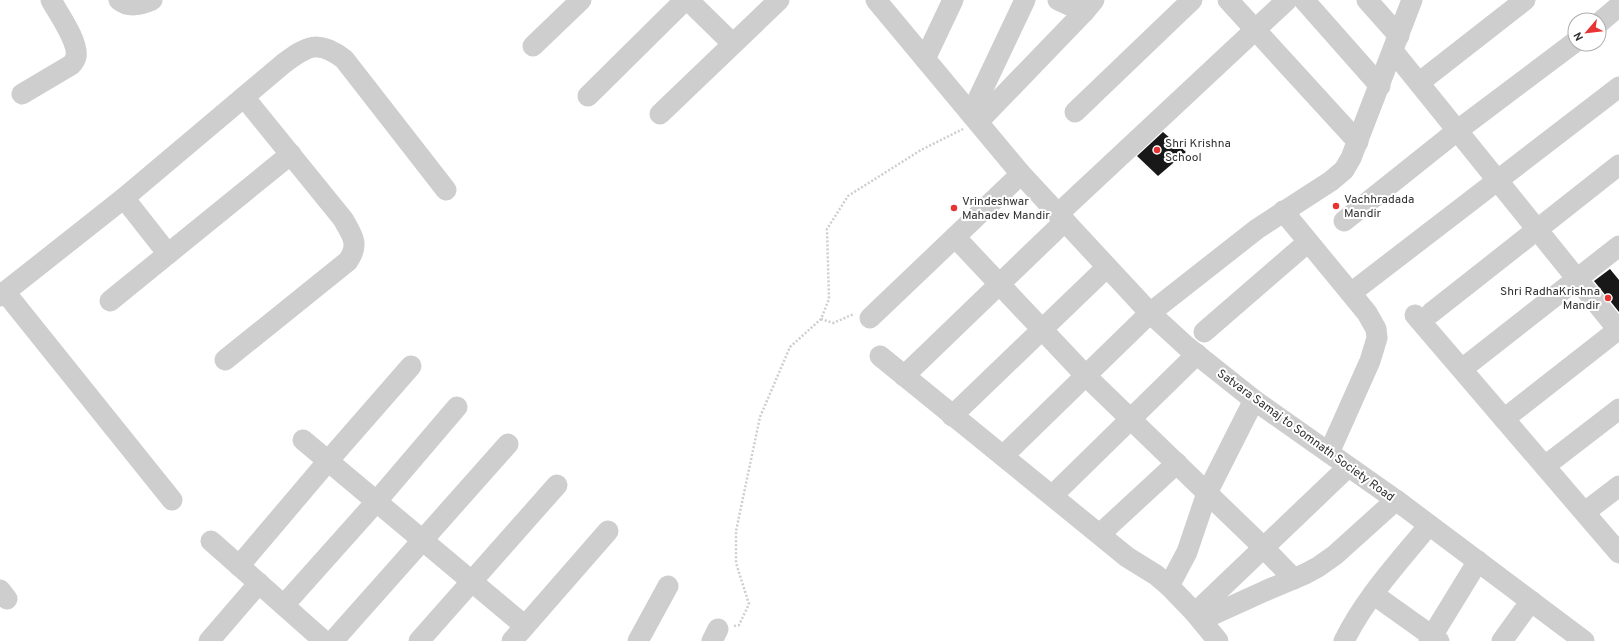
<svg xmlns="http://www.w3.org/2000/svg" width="1619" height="641" viewBox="0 0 1619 641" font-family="Overpass,sans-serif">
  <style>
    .building { fill: #181818 }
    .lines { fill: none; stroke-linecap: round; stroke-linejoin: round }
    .path { stroke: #cecece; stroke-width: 2.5; stroke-dasharray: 2 2; stroke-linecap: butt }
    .minor { stroke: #cecece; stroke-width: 21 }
    .poi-dot { fill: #e83333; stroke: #fff; stroke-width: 1.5 }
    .labels { text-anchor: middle; stroke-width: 4; stroke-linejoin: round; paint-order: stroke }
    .poi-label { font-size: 12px; fill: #313131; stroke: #fff; text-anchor: start }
    .street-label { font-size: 12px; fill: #313131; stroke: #fff }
  </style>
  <rect width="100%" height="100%" fill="#fff"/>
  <g class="building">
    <path d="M1163,132L1186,152L1158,176L1137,156Z"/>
    <path d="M1610,269L1619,280V312L1594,281Z"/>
  </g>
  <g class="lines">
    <g class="path">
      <path d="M821,319L833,323L854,314"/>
      <path d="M734,626L739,625L749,604L736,563V531L760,417L790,347L821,319L829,299L827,229L848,196L921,150L963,129"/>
    </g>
    <g class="minor">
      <path d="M119,0C129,8 140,5 152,0"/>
      <path d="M688,0L733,44"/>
      <path d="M876,0L1021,174L1150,313L1186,346L1254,400L1396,500L1584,641"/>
      <path d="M1058,0L1084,12"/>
      <path d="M1228,0L1358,142"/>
      <path d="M1304,0L1380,86"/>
      <path d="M1367,0L1399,36"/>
      <path d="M1599,23L1619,6"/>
      <path d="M533,46L581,0"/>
      <path d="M1393,51L1619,331"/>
      <path d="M925,59L953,0"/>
      <path d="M1420,82L1525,0"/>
      <path d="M22,94L71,65C73,63 75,60 76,57C79,42 58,13 51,0"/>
      <path d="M588,96L685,0"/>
      <path d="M1075,112L1192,0"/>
      <path d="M660,114L779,0"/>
      <path d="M971,114L1025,0"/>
      <path d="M978,122L1084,12L1094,0"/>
      <path d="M124,198L168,254"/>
      <path d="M1283,211L1367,313L1376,329L1377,338L1370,361L1329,453"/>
      <path d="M1058,214L1287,0"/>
      <path d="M1344,221L1458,130L1575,42"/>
      <path d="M955,237L1086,376L1263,547L1294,579"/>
      <path d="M5,292L172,500"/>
      <path d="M1351,293L1619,87"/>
      <path d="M0,296L124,198L283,64C307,46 318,39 344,59L446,190"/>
      <path d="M110,301L291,154"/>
      <path d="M1431,313L1619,165"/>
      <path d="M1415,315L1619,553"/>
      <path d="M870,318L1021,174"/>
      <path d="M1204,332L1308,242"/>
      <path d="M880,356L1127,557L1156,575L1169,586L1195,613L1218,641"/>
      <path d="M225,360L348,261C360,244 352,235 343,219L244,97"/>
      <path d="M1462,369L1619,246"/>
      <path d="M904,376L1065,221"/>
      <path d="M952,416L1107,267"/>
      <path d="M1504,419L1619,329"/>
      <path d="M303,440L525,626"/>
      <path d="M1003,456L1150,313L1257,229L1331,181L1344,170L1351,158L1412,0"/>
      <path d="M1545,466L1619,409"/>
      <path d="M1053,495L1197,354"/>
      <path d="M1585,512L1619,486"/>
      <path d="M1100,534L1177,463"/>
      <path d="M211,541L324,641"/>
      <path d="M239,566L328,461L411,366"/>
      <path d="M1169,586L1187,552L1207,493L1254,400"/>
      <path d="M0,590L7,599"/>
      <path d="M1373,594L1439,641"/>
      <path d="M284,605L376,502L457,407"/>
      <path d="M1195,613L1348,467"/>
      <path d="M1201,620L1265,591L1305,574L1318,567L1335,555L1396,500"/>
      <path d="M209,641L259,583"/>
      <path d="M333,641L508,444"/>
      <path d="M419,641L557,485"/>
      <path d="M512,641L608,531"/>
      <path d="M638,641L668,586"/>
      <path d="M712,641L718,629"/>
      <path d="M1344,641C1365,598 1399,562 1429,525"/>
      <path d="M1429,641L1478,561"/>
      <path d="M1502,641L1531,601"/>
    </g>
  </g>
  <g class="poi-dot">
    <circle cx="1157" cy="150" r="4"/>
    <circle cx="1336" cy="206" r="4"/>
    <circle cx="954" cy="208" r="4"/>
    <circle cx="1608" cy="298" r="4"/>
  </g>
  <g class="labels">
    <g class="poi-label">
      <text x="1165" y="147">Shri Krishna<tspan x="1165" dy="14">School</tspan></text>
      <text x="1344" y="203">Vachhradada<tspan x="1344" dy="14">Mandir</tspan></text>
      <text x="962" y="205">Vrindeshwar<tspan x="962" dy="14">Mahadev Mandir</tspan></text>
      <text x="1600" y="295" text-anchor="end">Shri RadhaKrishna<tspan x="1600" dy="14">Mandir</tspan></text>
    </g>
    <g class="street-label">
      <text transform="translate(1306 435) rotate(36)" y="4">Satvara Samaj to Somnath Society Road</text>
    </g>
  </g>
  <g transform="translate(1587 32) rotate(242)"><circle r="19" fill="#ffffff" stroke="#adadad"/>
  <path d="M0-3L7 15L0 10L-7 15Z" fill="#e83333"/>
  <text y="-6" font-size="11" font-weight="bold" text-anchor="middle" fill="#313131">N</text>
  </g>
</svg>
